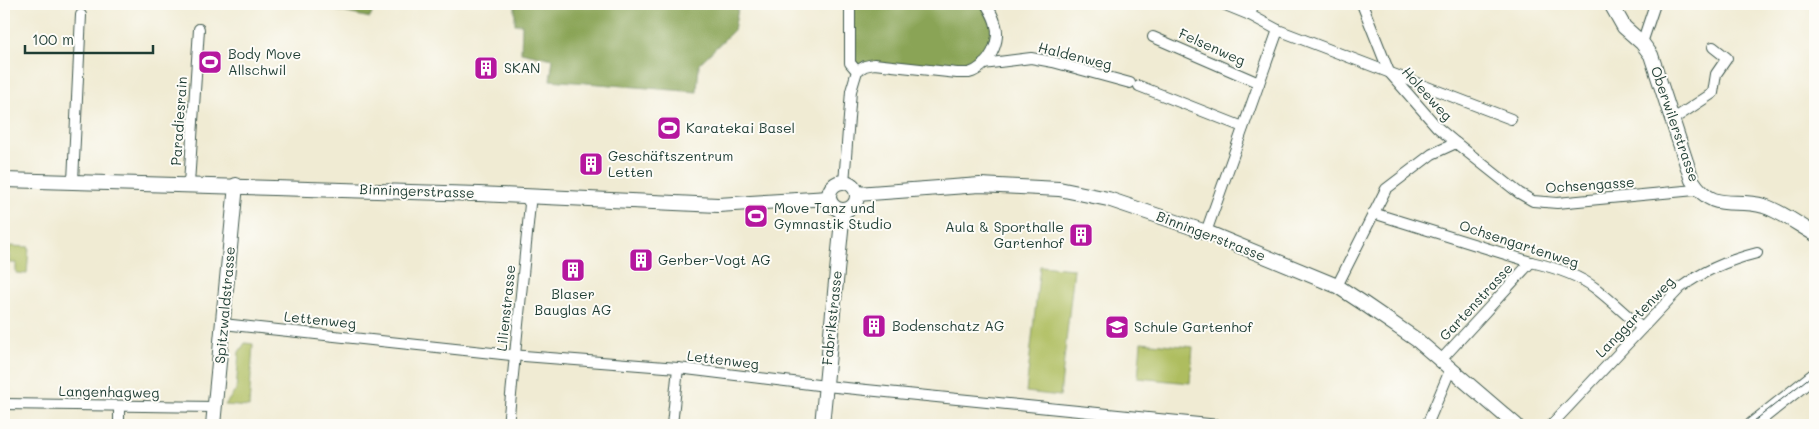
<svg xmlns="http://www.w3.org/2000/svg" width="1819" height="429" viewBox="0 0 1819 429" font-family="Mali,sans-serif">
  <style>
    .green { fill: #aebd5f; stroke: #667d4a }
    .forest { fill: #8aa456; stroke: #547045 }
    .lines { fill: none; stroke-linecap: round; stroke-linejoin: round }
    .street-casing { stroke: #3e574c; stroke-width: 12 }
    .secondary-casing { stroke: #3e574c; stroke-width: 16 }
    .street { stroke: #fff; stroke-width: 10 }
    .secondary { stroke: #fff; stroke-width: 14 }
    .tram { stroke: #1f3d34; stroke-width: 1 }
    .labels { text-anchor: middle; stroke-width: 4; stroke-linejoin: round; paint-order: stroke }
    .street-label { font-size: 14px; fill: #1f3d34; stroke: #fdfcf7 }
    .poi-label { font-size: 14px; fill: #1f3d34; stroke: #fdfcf7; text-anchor: start }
  </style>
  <rect width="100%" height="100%" fill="#fdfcf7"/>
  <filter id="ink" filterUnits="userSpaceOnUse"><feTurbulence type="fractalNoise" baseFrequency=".02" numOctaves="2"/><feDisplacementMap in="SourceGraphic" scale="10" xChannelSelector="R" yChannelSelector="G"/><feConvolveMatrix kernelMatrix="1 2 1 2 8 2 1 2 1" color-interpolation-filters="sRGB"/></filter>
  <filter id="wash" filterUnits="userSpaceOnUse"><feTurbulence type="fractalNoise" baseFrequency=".0096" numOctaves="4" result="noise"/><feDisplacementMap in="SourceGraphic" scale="20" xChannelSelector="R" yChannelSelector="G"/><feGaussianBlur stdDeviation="1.12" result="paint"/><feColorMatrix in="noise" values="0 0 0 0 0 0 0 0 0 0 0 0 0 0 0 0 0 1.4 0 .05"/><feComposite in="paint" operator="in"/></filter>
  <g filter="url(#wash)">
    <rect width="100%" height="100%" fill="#f0ebd3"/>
    <g class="green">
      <path d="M10,246L29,247L27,274L16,273V263H9Z"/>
      <path d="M1040,266L1074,269L1060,396L1026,392Z"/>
      <path d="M1141,342L1193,347L1190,383L1138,378Z"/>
      <path d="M245,343L253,344L249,407L225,405L236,390L239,352Z"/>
    </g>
    <g class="forest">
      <path d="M307,4H376L370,18Z"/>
      <path d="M515,4H739L734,30L699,64L697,92L550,80L553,59L521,52L522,24H515Z"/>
      <path d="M850,4H986L995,22V46L970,72L874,64L857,71L850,63Z"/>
    </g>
  </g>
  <g filter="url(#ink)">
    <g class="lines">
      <g class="street-casing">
        <g id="street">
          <path d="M850,4V63L857,71"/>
          <path d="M1223,4L1250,15L1278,30L1511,119"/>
          <path d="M1362,4L1389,72L1437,127L1456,143"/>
          <path d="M1250,15L1254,4"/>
          <path d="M1153,37L1259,83"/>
          <path d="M1642,43L1655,4"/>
          <path d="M983,64L1031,58L1053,62L1130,83"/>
          <path d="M1139,86L1243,127"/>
          <path d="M1672,120L1713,93L1716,74L1727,58L1713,47"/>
          <path d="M73,181L81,15"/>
          <path d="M844,183L851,91L857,71L865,66L874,64L957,73C960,73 965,73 969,73C989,67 1002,41 995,22C993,15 989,9 986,4"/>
          <path d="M189,184L199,29"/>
          <path d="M1373,213L1531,262C1553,267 1577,274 1595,288C1611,300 1626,315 1642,328"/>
          <path d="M1206,232L1278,30"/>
          <path d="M1337,286L1386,189L1432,154L1456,143L1519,193L1533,201L1557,203L1695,190L1698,189"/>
          <path d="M223,324L511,355L678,368L826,386L1219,425"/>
          <path d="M1441,360L1531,262"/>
          <path d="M4,404L214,407"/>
          <path d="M119,406V425"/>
          <path d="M508,425L530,204L524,195"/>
          <path d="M672,425L678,368"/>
          <path d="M1427,425L1451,368"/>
          <path d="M1551,425L1680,288C1703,271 1729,260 1757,253"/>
        </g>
      </g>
      <g class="secondary-casing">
        <g id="secondary">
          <path d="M1611,4L1624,27L1642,43L1651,55L1692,180C1714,214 1733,197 1764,206C1782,212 1799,225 1815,234"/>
          <path d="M4,180L479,194L718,205L829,198"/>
          <circle cx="843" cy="196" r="14"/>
          <path d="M857,194L980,185L1059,189L1108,199L1206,232L1337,286L1363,303L1417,340L1516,425"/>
          <path d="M213,425L236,185"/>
          <path d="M822,425L843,210"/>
          <path d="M1752,425L1815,375"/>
        </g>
      </g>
      <use href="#street" class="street"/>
      <use href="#secondary" class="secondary"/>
      <path class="tram" d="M1749,425L1815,373"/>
    </g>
  </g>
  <defs>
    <g id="stadium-square" transform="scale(1.25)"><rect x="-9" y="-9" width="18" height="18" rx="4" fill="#b5179e" stroke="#fdfcf7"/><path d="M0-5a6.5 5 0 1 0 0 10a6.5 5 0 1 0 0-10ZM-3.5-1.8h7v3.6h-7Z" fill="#fff"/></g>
    <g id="building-square" transform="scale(1.25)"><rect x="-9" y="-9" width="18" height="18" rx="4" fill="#b5179e" stroke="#fdfcf7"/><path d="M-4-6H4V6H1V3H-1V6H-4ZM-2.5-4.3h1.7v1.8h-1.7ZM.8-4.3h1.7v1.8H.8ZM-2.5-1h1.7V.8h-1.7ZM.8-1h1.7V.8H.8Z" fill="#fff"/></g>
    <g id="school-square" transform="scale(1.25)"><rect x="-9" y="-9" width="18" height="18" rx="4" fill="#b5179e" stroke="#fdfcf7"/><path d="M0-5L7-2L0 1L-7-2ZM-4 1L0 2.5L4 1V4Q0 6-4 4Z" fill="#fff"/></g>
  </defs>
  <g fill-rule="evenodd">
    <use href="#stadium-square" x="210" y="62"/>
    <use href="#building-square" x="486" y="68"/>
    <use href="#stadium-square" x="669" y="128"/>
    <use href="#building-square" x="591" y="164"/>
    <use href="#stadium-square" x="756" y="216"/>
    <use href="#building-square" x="1081" y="235"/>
    <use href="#building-square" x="641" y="260"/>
    <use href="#building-square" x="573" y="270"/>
    <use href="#building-square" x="874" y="326"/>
    <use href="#school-square" x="1117" y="327"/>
  </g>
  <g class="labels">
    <g class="street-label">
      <text transform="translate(1212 47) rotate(24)" y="5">Felsenweg</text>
      <text transform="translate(1075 56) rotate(14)" y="5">Haldenweg</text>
      <text transform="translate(1427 94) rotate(48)" y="5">Holeeweg</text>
      <text transform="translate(179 121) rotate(-86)" y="5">Paradiesrain</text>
      <text transform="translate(1675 124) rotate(71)" y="5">Oberwilerstrasse</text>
      <text transform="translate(1590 185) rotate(-4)" y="5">Ochsengasse</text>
      <text transform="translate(417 191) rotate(2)" y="5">Binningerstrasse</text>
      <text transform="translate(1211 236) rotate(21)" y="5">Binningerstrasse</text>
      <text transform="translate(1519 244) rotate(18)" y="5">Ochsengartenweg</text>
      <text transform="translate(1476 302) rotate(-47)" y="5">Gartenstrasse</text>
      <text transform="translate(225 305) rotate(-85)" y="5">Spitzwaldstrasse</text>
      <text transform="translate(506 308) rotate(-84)" y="5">Lilienstrasse</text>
      <text transform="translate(1635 317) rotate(-46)" y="5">Langgartenweg</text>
      <text transform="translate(832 318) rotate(-84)" y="5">Fabrikstrasse</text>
      <text transform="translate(320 320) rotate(6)" y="5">Lettenweg</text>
      <text transform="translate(723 360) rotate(7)" y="5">Lettenweg</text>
      <text transform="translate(109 392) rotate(1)" y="5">Langenhagweg</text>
    </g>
    <g class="poi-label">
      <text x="228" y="59">Body Move<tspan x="228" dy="16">Allschwil</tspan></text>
      <text x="504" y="73">SKAN</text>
      <text x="686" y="133">Karatekai Basel</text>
      <text x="608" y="161">Geschäftszentrum<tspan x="608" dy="16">Letten</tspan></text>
      <text x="774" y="213">Move Tanz und<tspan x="774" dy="16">Gymnastik Studio</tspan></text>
      <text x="1064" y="232" text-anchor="end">Aula &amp; Sporthalle<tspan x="1064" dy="16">Gartenhof</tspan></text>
      <text x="658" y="265">Gerber-Vogt AG</text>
      <text x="573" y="299" text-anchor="middle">Blaser<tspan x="573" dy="16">Bauglas AG</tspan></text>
      <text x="892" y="331">Bodenschatz AG</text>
      <text x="1134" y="332">Schule Gartenhof</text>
    </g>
  </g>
  <rect width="1819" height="429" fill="none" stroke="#fdfcf7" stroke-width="20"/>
  <path d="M25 45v8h128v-8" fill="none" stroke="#1f3d34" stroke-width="2.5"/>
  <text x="32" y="45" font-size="15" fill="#1f3d34" stroke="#fdfcf7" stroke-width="4" paint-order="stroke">100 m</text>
</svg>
